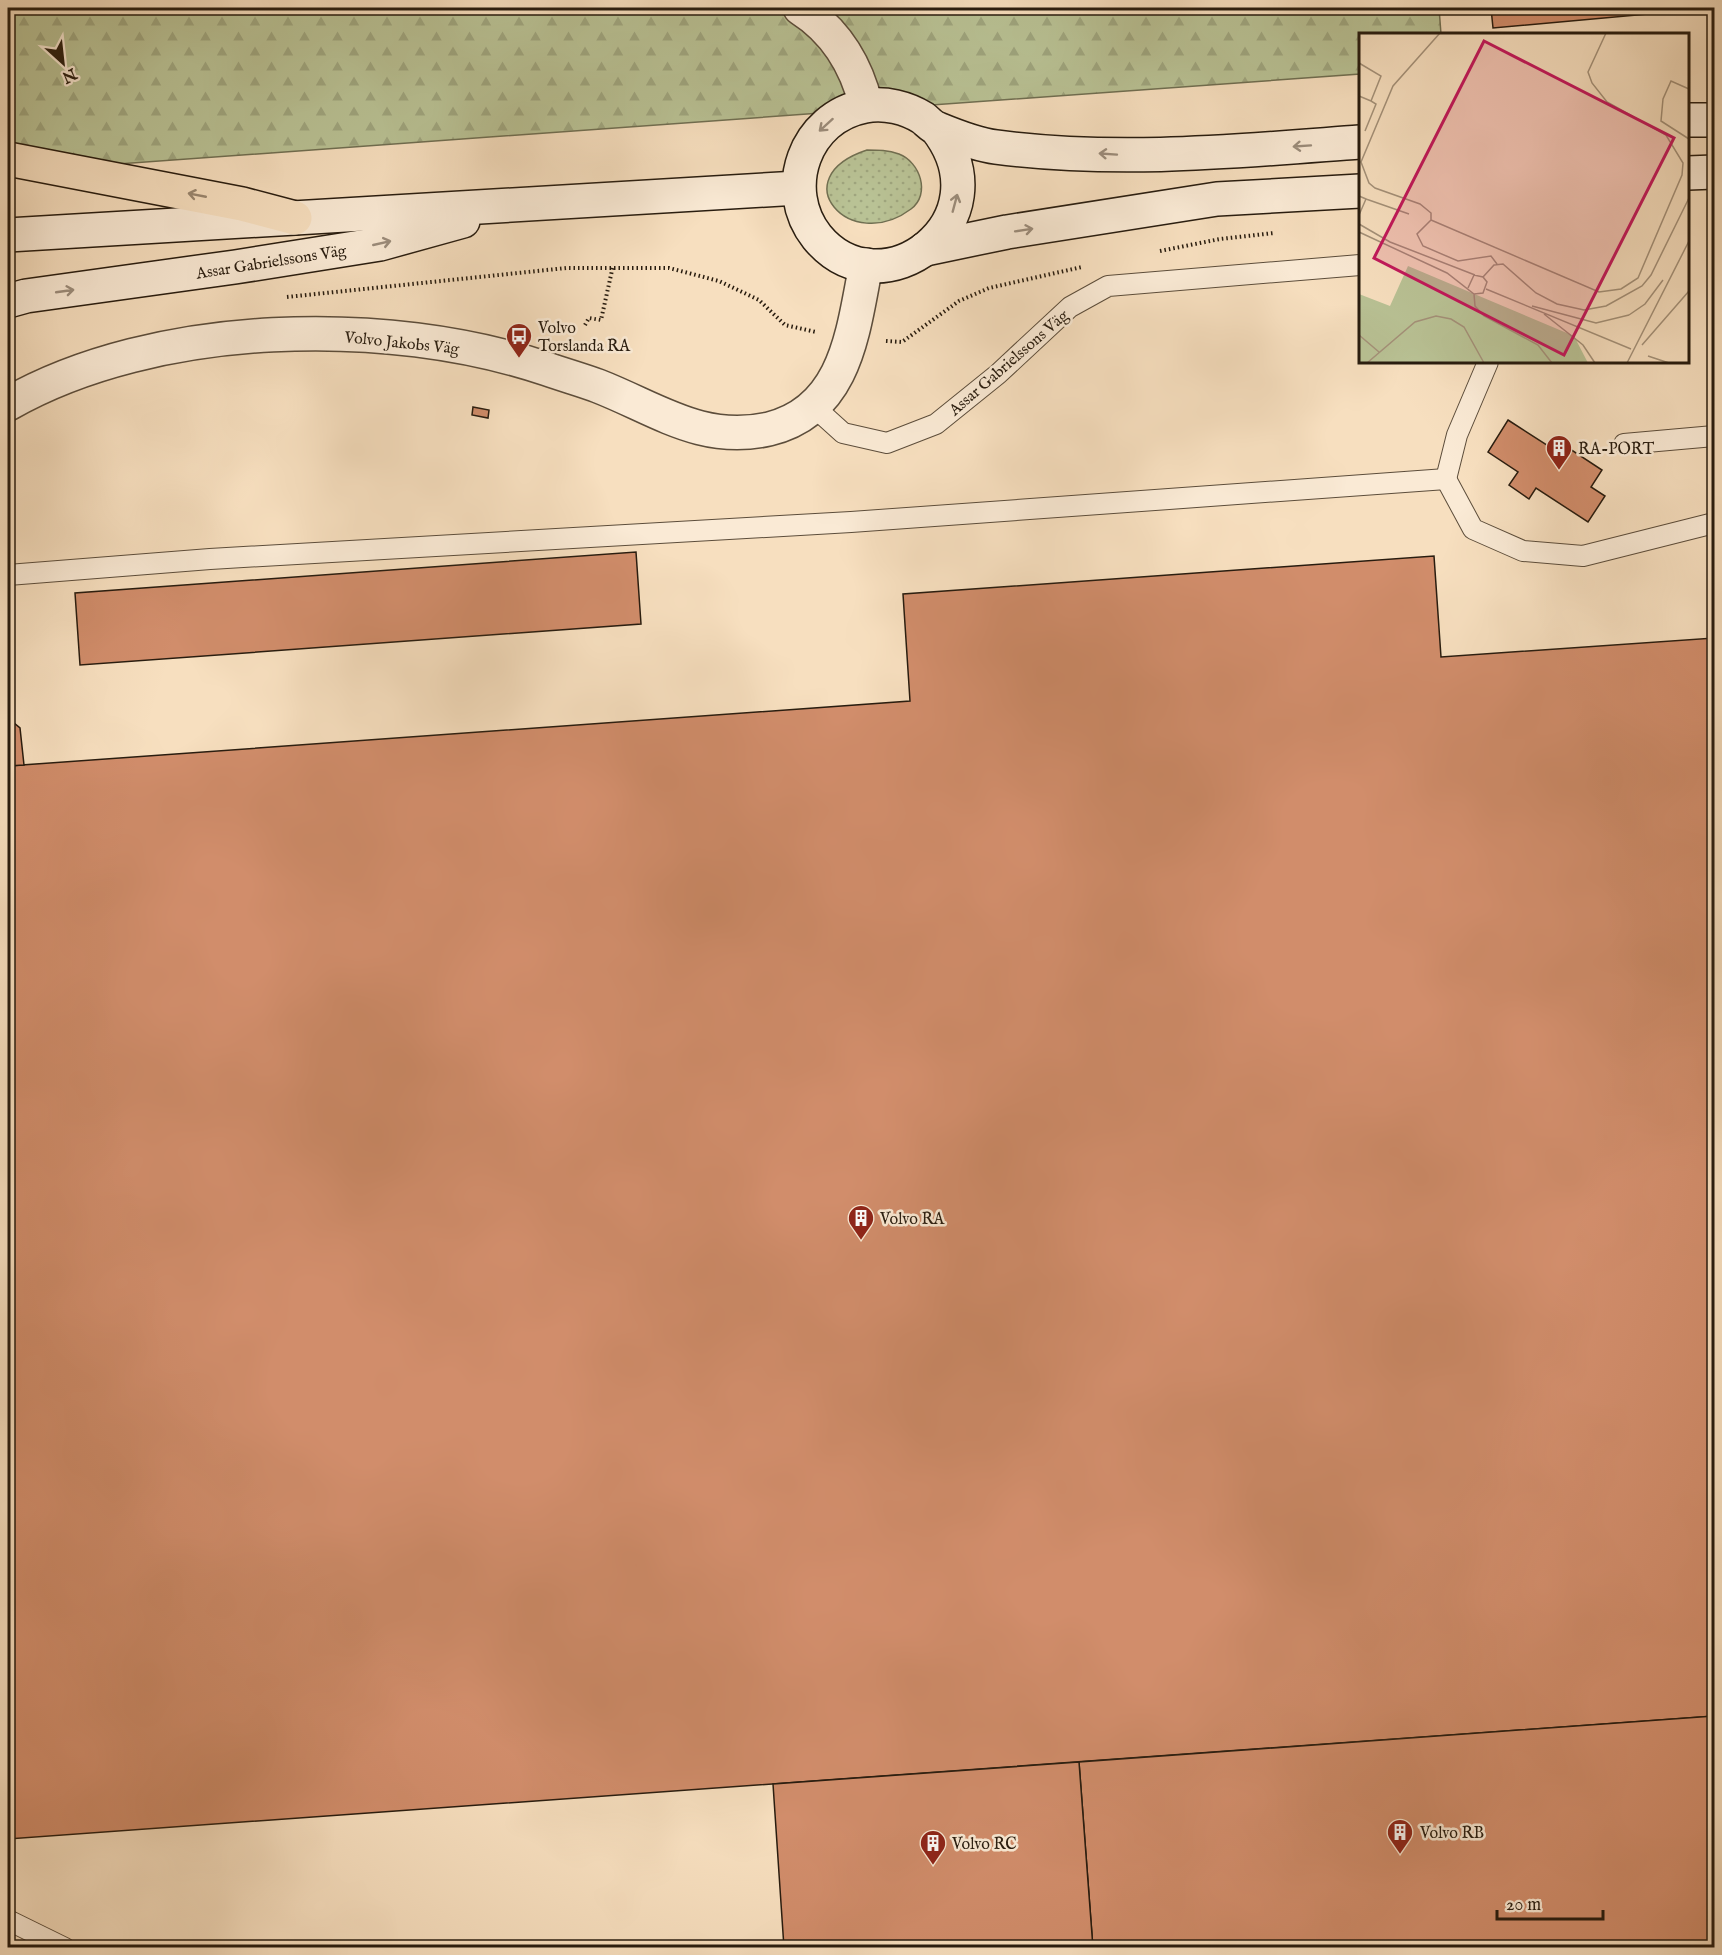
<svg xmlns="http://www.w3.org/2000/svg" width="1722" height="1955" viewBox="0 0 1722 1955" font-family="'IM FELL English',serif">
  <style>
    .grass { fill: url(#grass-dots); stroke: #706f52; stroke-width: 1.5 }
    .forest { fill: url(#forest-firs); stroke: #706f52; stroke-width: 1.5 }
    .building { fill: #d18d6b; stroke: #281c0f; stroke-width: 1.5 }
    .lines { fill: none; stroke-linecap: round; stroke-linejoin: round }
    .lane-casing { stroke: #5c4d3b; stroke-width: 22 }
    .street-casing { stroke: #5c4d3b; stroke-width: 36 }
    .secondary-casing { stroke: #281c0f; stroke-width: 36 }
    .highway-casing { stroke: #281c0f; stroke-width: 36 }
    .path { stroke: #281c0f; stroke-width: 4; stroke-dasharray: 1.5 3; stroke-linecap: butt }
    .lane { stroke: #faead5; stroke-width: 20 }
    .street { stroke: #faead5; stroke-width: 33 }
    .secondary { stroke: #faead5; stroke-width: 33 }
    .highway { stroke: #f7dfbf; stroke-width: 33 }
    .oneway { stroke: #9c8d7c }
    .oneway2 { stroke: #9a8770 }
    .labels { text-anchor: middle; stroke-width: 5; stroke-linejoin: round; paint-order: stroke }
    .street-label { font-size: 16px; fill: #281c0f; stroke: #faead5 }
    .poi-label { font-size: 16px; fill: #281c0f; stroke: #faead5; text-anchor: start }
    .inset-road { fill: none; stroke: #a49179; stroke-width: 1.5 }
    .view { fill: #c2185b; fill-opacity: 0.15; stroke: #c2185b; stroke-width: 3 }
    .inset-edge { fill: none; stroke: #281c0f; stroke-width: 3 }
  </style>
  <defs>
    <pattern id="grass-dots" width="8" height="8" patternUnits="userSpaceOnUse" patternTransform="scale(1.5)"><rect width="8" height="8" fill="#b9c295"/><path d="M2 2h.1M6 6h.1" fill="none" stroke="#9fa67f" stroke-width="1.8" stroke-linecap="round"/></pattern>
    <pattern id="forest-firs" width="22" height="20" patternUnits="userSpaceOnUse" patternTransform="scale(1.5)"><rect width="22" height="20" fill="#b9c295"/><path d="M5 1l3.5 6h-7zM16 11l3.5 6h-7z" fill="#9fa67f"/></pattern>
  </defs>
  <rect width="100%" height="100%" fill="#f7dfbf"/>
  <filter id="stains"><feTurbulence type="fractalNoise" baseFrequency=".00333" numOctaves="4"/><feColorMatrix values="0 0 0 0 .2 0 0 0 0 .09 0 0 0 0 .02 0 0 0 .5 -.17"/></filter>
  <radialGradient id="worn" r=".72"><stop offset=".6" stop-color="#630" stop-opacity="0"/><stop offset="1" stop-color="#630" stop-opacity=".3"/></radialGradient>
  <path class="grass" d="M867,150C878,150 888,150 899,154C920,162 931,194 911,209C850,255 782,178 867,150Z"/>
  <path class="forest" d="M8,8H1439L1441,34H1360V74L8,172Z"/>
  <g class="building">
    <path d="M1491,8H1714L1493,28Z"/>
    <path d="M473,407L489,410L488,418L472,415Z"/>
    <path d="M1508,420L1556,451L1561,443L1602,470L1591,487L1605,496L1588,522L1536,488L1529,499L1509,485L1518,472L1488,452Z"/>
    <path d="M636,552L641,624L80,665L75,593Z"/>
    <path d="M1434,556L1441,657L1714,638V1716L8,1839V766L910,701L903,594Z"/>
    <path d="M8,718L20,728L24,765L8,766Z"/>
    <path d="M1714,1716V1948H1093L1079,1762Z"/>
    <path d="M1079,1762L1093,1948H784L773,1784Z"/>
  </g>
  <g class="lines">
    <g class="lane-casing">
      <g id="lane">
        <path d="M812,405L843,433L887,443L936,424L998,374L1070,307L1108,286L1360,265"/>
        <path d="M1624,444L1714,436"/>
        <path d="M1446,479L1473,529L1523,551L1583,556L1714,523"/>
        <path d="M1446,479L1457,435L1488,362"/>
        <path d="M8,575L210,559L851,522L1446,479"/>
        <path d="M8,1920L65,1948"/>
      </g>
    </g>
    <g class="street-casing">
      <g id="street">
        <path d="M800,8C836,31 856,64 866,105"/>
        <path d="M8,404C155,320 388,315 547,369C564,375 582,380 598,386C657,409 702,444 769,429C847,410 853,330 866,265"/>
      </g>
    </g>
    <g class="secondary-casing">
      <g id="secondary">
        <path d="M1688,120H1714"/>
        <path d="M936,128C1009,221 881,315 817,237C779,189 805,117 865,106C885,102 907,108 923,118C928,122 932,127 938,129C955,136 978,145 996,147C1118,163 1239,151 1360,142"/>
        <path d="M1688,173L1714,172"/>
        <path d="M8,235L798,188"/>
        <path d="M925,249L1007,232L1217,199L1360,191"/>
        <path d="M8,301L26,296L235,267L380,244L463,221"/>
      </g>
    </g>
    <g class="highway-casing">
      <path id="highway" d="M8,159L242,204L295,218"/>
    </g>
    <g class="path">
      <path d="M1160,251L1220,239L1274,233"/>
      <path d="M287,297L566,268H669L719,281L759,300L785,325L816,332"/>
      <path d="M585,325L589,318L601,320L613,266"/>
      <path d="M886,341L902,342L959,301L989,288L1082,267"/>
    </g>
    <use href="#lane" class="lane"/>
    <use href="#street" class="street"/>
    <use href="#secondary" class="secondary"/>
    <use href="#highway" class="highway"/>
  </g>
  <defs><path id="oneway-shaft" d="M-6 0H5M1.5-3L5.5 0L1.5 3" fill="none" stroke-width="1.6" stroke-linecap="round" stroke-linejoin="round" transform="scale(1.5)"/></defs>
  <g class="oneway">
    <use href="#oneway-shaft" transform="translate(826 125) rotate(138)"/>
    <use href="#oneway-shaft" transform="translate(1302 146) rotate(176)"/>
    <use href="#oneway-shaft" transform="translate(1108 154) rotate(-176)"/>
    <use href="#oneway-shaft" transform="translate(955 203) rotate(-75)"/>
    <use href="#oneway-shaft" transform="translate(1024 230) rotate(-9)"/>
    <use href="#oneway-shaft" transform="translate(382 243) rotate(-13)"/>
    <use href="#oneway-shaft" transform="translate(65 291) rotate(-8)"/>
  </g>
  <use class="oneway2" href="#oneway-shaft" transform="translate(197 195) rotate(-169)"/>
  <defs>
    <g id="bus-pin" transform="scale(1.35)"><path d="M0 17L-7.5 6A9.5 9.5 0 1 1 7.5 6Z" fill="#8f2418" stroke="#faead5"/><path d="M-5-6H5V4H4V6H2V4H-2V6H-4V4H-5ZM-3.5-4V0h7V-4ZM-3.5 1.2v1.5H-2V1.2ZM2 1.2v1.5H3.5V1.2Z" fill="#fff"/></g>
    <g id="building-pin" transform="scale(1.35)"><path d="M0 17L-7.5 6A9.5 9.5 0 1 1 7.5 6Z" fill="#8f2418" stroke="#faead5"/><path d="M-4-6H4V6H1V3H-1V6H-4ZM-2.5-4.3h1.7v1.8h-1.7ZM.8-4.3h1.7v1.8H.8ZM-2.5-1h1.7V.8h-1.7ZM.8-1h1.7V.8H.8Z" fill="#fff"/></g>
  </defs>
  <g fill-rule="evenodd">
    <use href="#bus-pin" x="519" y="336"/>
    <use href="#building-pin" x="1559" y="448"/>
    <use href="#building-pin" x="861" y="1218"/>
    <use href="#building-pin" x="1400" y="1832"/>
    <use href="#building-pin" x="933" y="1843"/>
  </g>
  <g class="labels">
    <g class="street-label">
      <text transform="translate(271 261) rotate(-9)" y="6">Assar Gabrielssons Väg</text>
      <text transform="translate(402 342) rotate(6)" y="6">Volvo Jakobs Väg</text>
      <text transform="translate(1008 362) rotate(-41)" y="6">Assar Gabrielssons Väg</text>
    </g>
    <g class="poi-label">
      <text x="538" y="333">Volvo<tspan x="538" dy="18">Torslanda RA</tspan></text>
      <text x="1578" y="454">RA-PORT</text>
      <text x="880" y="1224">Volvo RA</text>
      <text x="1420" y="1838">Volvo RB</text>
      <text x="952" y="1849">Volvo RC</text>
    </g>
  </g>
  <g transform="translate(1359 33)">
    <rect width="330" height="330" fill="#f7dfbf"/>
    <path d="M49,233L215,303L229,330H0V261L31,273Z" fill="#b9c295"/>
    <path class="inset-road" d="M0,30L22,43L12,68L0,63M330,56L312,48L304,66L302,88L330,106M6,98L17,71L12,68M0,163L7,166L0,182M7,166L50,181M72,187L240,259L262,256L279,245L323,142L324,130L307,102L248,69L233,50L229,39L247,0M72,187V180L61,171L16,155L10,150L2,129L34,53L81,0M72,187L58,201L64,213L99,228L132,223L138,231M0,191L31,209L116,242M0,199L88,240L115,261L124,260L128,249L124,244L115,242L109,255M124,244L135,232L144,231L177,260L198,271L225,277L247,273L283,253L292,242L330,165M127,256L272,316M115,261L116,273L125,283L179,312L193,330M173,273L237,290L270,282M185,281L224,312L236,330M270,282L286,271L304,247M0,302L20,319M283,312L330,258M289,323L310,330M8,330L56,289L77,283L92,286L105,294L125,330M268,330L330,208"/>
    <path class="view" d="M125,8L315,105L205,322L15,225Z"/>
    <rect width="330" height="330" class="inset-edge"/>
  </g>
  <rect width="1722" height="1955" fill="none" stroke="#f7dfbf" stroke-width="30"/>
  <rect x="9" y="9" width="1704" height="1937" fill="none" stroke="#281c0f" stroke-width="3"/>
  <rect x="15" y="15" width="1692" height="1925" fill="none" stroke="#281c0f" stroke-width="1.5"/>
  <g transform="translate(63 63) rotate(153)" stroke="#faead5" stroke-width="4.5" paint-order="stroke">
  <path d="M0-4.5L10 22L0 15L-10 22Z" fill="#281c0f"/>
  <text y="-9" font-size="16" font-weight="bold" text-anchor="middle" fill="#281c0f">N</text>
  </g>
  <path d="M1497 1910v9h106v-9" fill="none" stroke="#281c0f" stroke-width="3"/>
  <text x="1506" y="1910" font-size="18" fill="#281c0f" stroke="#faead5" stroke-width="4.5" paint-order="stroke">20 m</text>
  <rect width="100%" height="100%" filter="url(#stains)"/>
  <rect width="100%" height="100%" fill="url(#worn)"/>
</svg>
